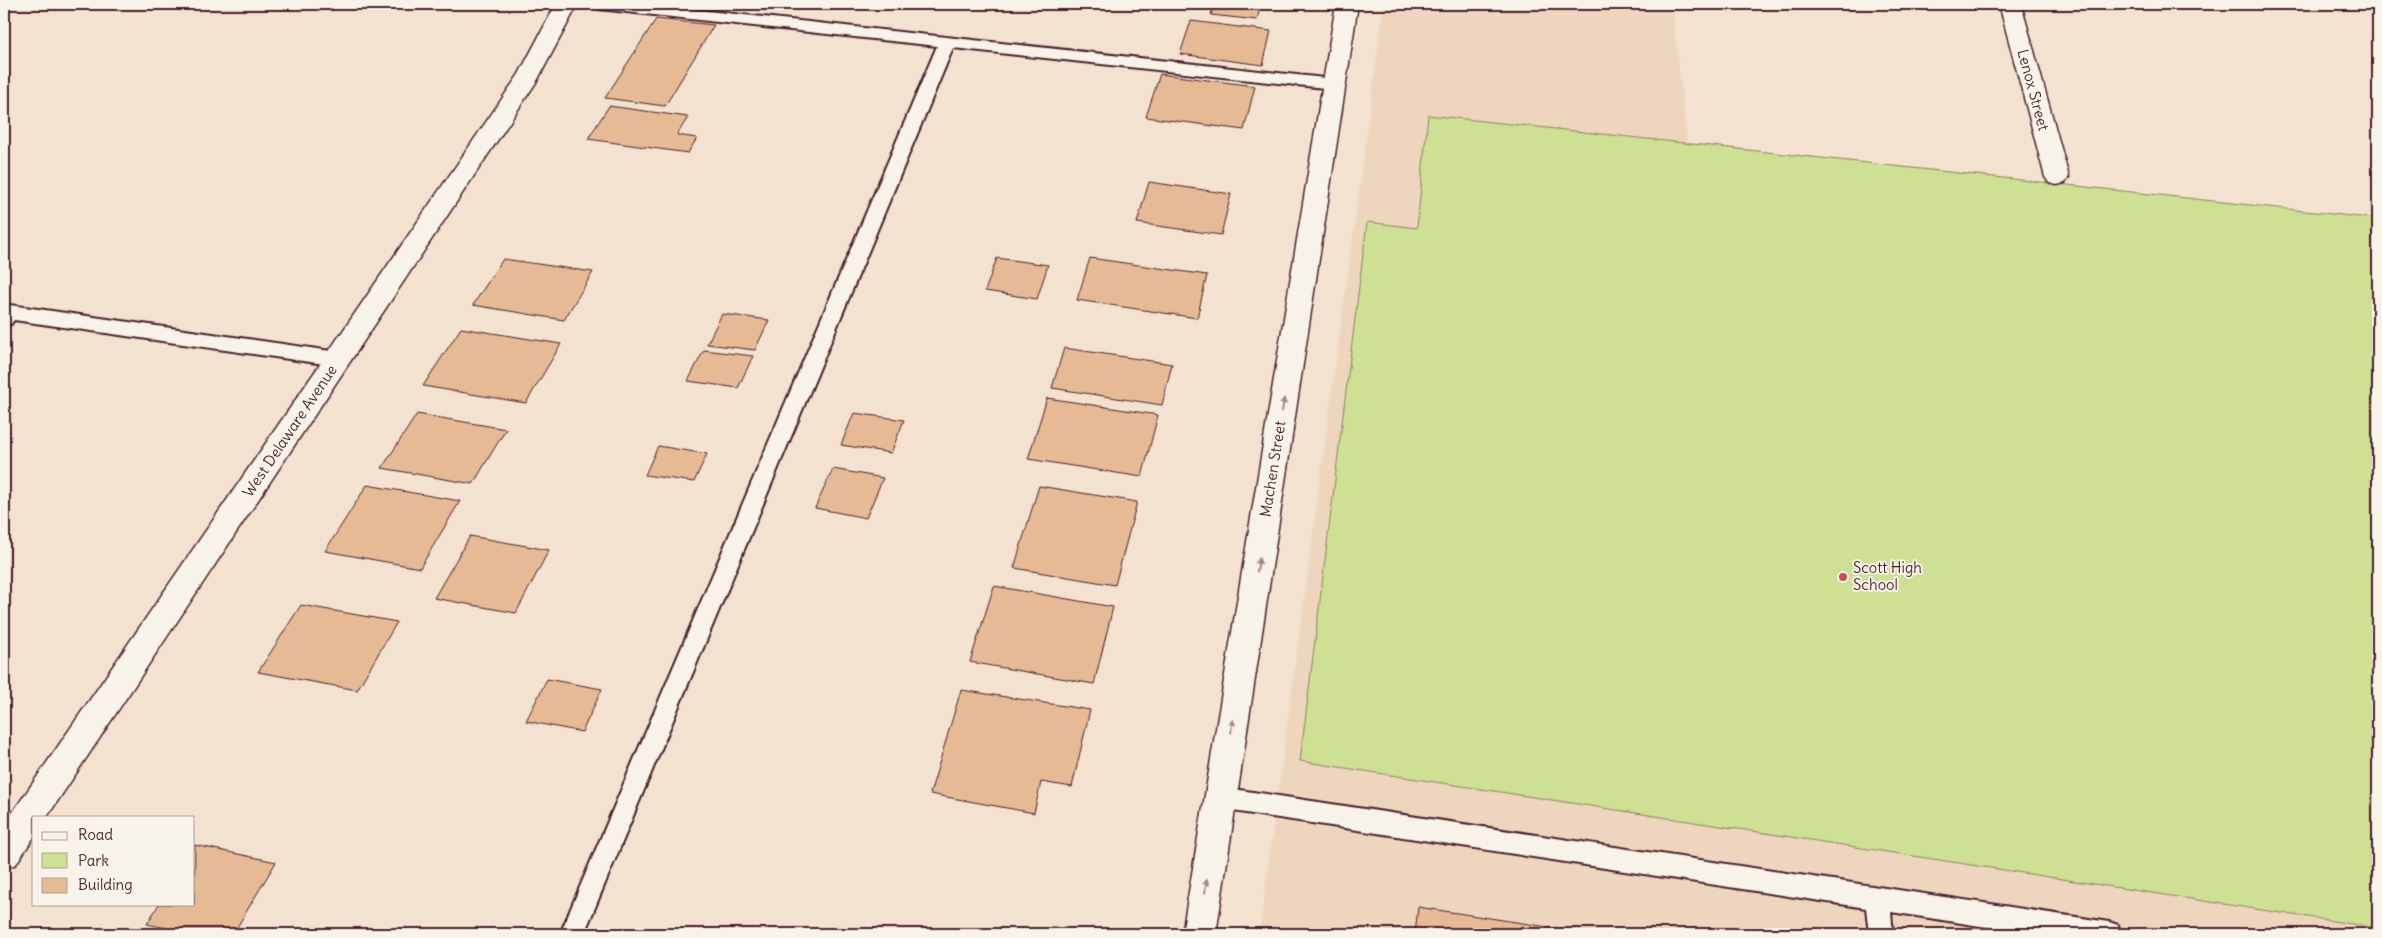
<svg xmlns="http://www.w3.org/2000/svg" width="2382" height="938" viewBox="0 0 2382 938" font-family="Delius,sans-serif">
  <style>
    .built { fill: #eed6be }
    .green { fill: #cde094; stroke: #8c8060 }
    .building { fill: #e5ba95; stroke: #4a1f2b }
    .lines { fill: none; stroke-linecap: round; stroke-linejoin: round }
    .service-casing { stroke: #4a1f2b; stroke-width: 4 }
    .minor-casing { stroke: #4a1f2b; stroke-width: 3 }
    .tertiary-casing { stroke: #4a1f2b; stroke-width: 3 }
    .service { fill: #f7f3e8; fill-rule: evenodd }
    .minor { fill: #f7f3e8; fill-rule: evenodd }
    .tertiary { fill: #f7f3e8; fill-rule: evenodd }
    .oneway { fill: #a0898a }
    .poi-dot { fill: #d1495b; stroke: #f7f3e8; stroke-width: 2 }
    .labels { text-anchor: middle; stroke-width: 4; stroke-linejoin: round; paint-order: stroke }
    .street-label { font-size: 15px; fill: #4a1f2b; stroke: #f7f3e8 }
    .poi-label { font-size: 15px; fill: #4a1f2b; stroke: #f7f3e8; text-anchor: start }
  </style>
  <rect width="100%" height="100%" fill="#f2e2cf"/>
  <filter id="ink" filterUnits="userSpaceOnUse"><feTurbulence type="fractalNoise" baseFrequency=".02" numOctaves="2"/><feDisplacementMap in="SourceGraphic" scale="10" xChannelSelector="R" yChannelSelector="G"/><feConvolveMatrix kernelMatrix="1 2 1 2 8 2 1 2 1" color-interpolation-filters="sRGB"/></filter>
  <g filter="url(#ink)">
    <path class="built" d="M1384,4H1672L1687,143L2378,219V934H1259Z"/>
    <path class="green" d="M1428,115L2378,219V928L1300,761L1367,222L1417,228Z"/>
    <g class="building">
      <path d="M696,4H730L727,8Z"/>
      <path d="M1214,4H1261L1257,20L1211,15Z"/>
      <path d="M656,19L714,25L665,106L605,98Z"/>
      <path d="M1191,21L1271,31L1263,65L1180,54Z"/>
      <path d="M1160,74L1255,86L1244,130L1146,117Z"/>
      <path d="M609,106L688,117L677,135L697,138L688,153L588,139Z"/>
      <path d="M1149,182L1231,194L1221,235L1137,223Z"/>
      <path d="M997,258L1048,265L1037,299L985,291Z"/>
      <path d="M1090,258L1207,275L1197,318L1077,300Z"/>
      <path d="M503,259L593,272L564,320L473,305Z"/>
      <path d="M722,314L769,320L755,350L707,344Z"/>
      <path d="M461,328L561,344L526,403L423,386Z"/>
      <path d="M1064,348L1172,364L1162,405L1052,388Z"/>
      <path d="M704,350L753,356L738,388L688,381Z"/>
      <path d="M1047,398L1158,415L1142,477L1028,459Z"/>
      <path d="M854,413L904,420L891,453L841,445Z"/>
      <path d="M417,414L506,429L473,484L382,468Z"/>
      <path d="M658,446L707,454L694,482L645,475Z"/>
      <path d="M833,469L883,478L866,518L815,508Z"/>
      <path d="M367,485L460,501L420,568L325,551Z"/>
      <path d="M1039,486L1137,502L1115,585L1014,568Z"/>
      <path d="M470,536L549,550L516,613L434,598Z"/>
      <path d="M994,586L1113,607L1094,684L970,662Z"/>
      <path d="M301,605L397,622L357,690L258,672Z"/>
      <path d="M547,679L602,689L582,732L526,721Z"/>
      <path d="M961,690L1090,710L1072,787L1041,782L1034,813L930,794Z"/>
      <path d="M195,845L276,862L233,934H195L147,924L159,904H194Z"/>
      <path d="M1418,907L1594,934H1415Z"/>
    </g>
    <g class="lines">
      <g class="service-casing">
        <g id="service">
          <path d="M592,4H642L1334,79L1340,80L1342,84L1340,88L1334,89L953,48L584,934H560L937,46L599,9L594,7Z"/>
          <path d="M10,305L338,352L345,354L347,359L345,364L338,366L14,320L11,324L4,326V307Z"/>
          <path d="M1220,787L2109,922L2118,925L2121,934H2031L1891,912L1893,934H1869L1866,908L1220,809L1212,806L1208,798L1212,790Z"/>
        </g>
      </g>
      <g class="minor-casing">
        <g id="minor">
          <path d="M1336,4H1358L1216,934H1182Z"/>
          <path d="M1999,4H2021L2069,177L2065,183L2057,185L2049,183L2045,177Z"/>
        </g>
      </g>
      <g class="tertiary-casing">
        <path id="tertiary" d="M556,4H578L537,81L47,817H34V837L16,864L4,869V825L519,74Z"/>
      </g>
      <use href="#service" class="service"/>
      <use href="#minor" class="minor"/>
      <use href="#tertiary" class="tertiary"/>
    </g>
    <defs><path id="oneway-solid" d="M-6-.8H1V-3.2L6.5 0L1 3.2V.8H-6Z" transform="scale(1.25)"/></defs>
    <g class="oneway">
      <use href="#oneway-solid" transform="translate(1283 405) rotate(-81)"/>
      <use href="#oneway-solid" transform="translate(1258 565) rotate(-81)"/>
      <use href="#oneway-solid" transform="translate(1232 726) rotate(-81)"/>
      <use href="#oneway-solid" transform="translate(1206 886) rotate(-81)"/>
    </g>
  </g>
  <circle class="poi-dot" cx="1843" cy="577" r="5"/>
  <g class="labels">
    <g class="street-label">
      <text transform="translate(2033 90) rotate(75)" y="5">Lenox Street</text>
      <text transform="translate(290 431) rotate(-56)" y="5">West Delaware Avenue</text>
      <text transform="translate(1273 469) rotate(-81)" y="5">Machen Street</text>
    </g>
    <g class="poi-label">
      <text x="1853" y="573">Scott High<tspan x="1853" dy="17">School</tspan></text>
    </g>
  </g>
  <rect width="2382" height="938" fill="none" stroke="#f7f3e8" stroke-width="20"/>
  <rect x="10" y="10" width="2362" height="918" fill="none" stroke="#4a1f2b" stroke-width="2" filter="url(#ink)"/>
  <rect x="32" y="816" width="162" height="90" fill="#f7f3e8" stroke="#b29e9c"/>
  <rect x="42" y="832" width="25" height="8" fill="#f7f3e8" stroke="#b29e9c"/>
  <text x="78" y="840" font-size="15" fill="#4a1f2b">Road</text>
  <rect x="42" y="853" width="25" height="15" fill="#cde094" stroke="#b29e9c"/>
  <text x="78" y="866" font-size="15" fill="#4a1f2b">Park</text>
  <rect x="42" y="878" width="25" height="15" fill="#e5ba95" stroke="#b29e9c"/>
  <text x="78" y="890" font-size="15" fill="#4a1f2b">Building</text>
</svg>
